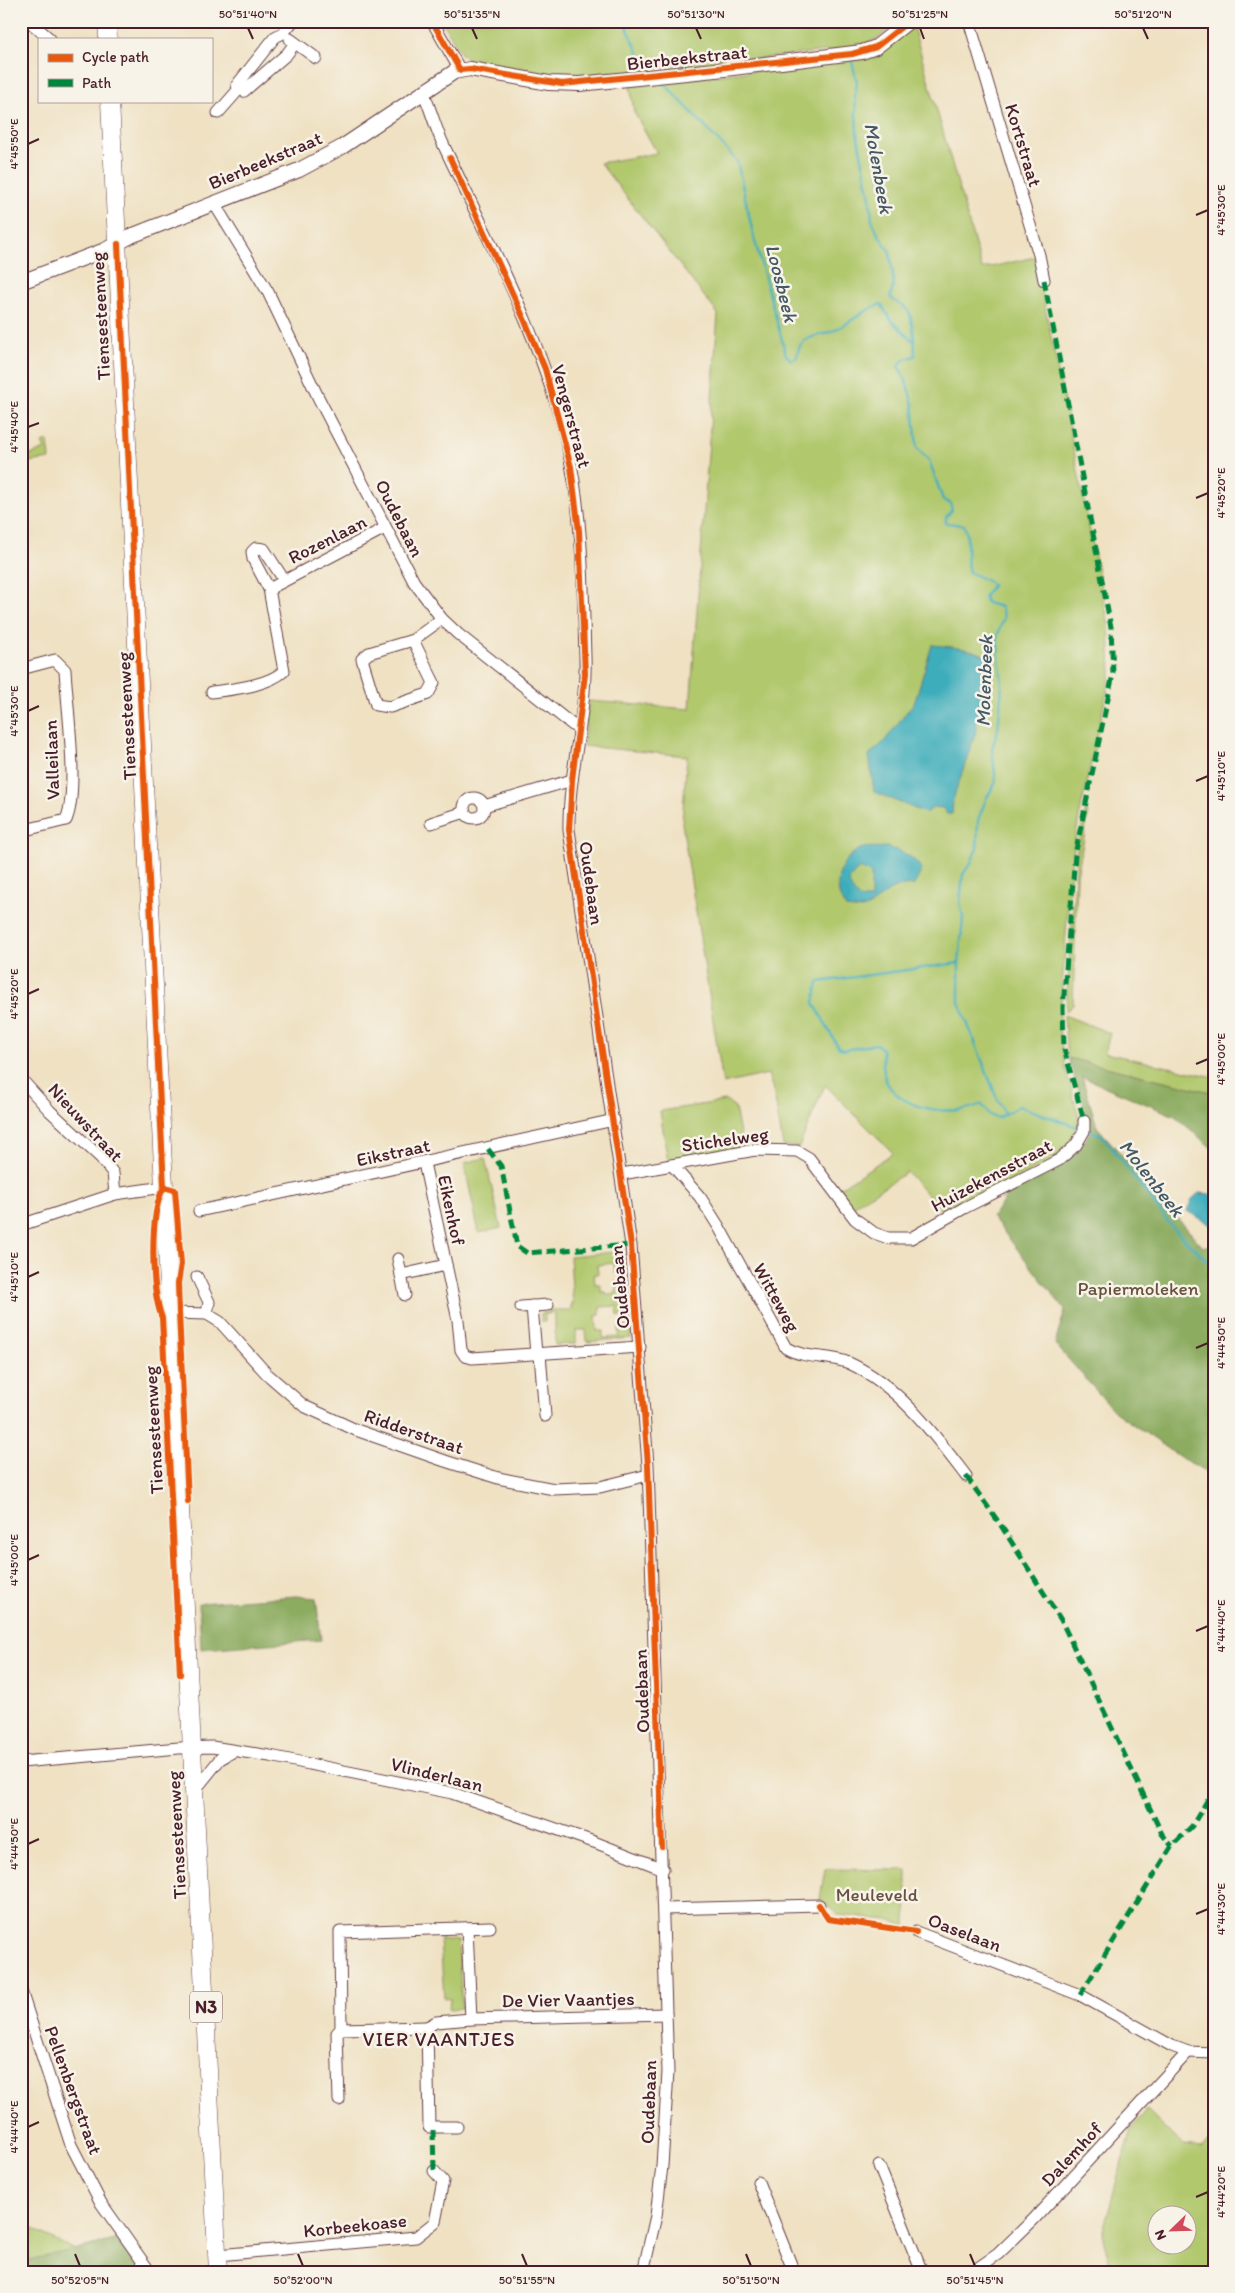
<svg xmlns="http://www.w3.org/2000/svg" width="1235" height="2293" viewBox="0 0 1235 2293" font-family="Itim,sans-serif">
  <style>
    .green { fill: #b1c86d; stroke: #7e744c; fill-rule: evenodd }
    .forest { fill: #8cac60; stroke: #6b6646 }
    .water { fill: #3eadbb; stroke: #446673; fill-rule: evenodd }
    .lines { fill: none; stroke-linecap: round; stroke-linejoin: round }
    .stream { stroke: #3eadbb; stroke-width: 2.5 }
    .minor-casing { stroke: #633c42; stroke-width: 13 }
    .tertiary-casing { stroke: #633c42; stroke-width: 16 }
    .primary-casing { stroke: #633c42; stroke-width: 19 }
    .minor { stroke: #fff; stroke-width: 11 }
    .tertiary { stroke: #fff; stroke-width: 14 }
    .primary { stroke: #fff; stroke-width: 18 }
    .quiet { stroke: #00873e; stroke-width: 5; stroke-dasharray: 10 5; stroke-linecap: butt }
    .cycleway-casing { stroke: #f7f3e8; stroke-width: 9 }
    .cycleway { stroke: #e8590c; stroke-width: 6 }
    .ticks { fill: none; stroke: #4a1f2b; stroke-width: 2 }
    .labels { text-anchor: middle; stroke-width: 5; stroke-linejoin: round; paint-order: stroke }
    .shield { fill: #f7f3e8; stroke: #7e5f64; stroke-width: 1 }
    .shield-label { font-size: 18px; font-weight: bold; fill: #4a1f2b }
    .street-label { font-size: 19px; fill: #4a1f2b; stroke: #f7f3e8 }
    .park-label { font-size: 19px; fill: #69523f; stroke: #f7f3e8 }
    .water-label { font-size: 20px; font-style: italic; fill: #455865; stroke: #f7f3e8 }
    .neighbourhood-label { font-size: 20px; letter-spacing: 1px; fill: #4a1f2b; stroke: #f7f3e8 }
    .neatline { fill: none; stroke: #4a1f2b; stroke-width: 2 }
    .ticks-label { font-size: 12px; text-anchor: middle; fill: #4a1f2b }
  </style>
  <rect width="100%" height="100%" fill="#f7f3e8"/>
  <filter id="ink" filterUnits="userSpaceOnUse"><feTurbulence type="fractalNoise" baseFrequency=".02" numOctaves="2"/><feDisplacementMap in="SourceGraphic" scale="10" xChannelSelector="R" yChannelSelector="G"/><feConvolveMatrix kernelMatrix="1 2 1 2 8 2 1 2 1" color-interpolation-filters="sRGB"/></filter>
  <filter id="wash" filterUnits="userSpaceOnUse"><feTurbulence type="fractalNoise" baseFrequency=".0096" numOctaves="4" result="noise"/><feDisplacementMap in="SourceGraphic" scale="20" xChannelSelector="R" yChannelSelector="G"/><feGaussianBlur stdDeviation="1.12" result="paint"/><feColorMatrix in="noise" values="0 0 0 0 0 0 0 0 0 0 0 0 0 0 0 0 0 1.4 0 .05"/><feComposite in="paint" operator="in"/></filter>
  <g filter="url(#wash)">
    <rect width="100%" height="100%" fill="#efe1c2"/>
    <g class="green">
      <path d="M442,21H900L878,38L854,48L563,80L473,63L462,55Z"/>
      <path d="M913,26L982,269L1035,257L1109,626L1111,673L1079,817L1071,865L1059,1029L1065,1067L1079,1117V1134L1059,1157L945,1215L907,1172L850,1208L837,1190L893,1153L825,1085L799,1147L783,1146L774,1093L768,1074L723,1084L682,823L687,756L583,746L589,701L690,709L718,314L600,163L657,153L634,112L630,85L862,59L875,54Z"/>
      <path d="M48,441L50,459L21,463V459L45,449L42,443Z"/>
      <path d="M1086,809L1088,815L1077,876L1073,1005L1066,1011L1077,849Z"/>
      <path d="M1064,1015L1110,1033L1105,1053L1214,1077V1093L1067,1058Z"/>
      <path d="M726,1101L735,1108L743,1150L668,1162L660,1111Z"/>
      <path d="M485,1158L501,1228L479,1233L464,1163Z"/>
      <path d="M625,1251L627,1272L615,1273L614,1263L597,1265L598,1274H594L595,1284H601V1292H606L607,1295L616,1294V1282H628L630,1316H618L617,1306L600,1307V1315L596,1316L597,1331H603V1338L619,1337V1327L631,1326V1338L587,1342L586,1330H576V1344L555,1345V1313L545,1314V1322H541V1313L550,1312V1310H571V1305H573L570,1256Z"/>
      <path d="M825,1869L907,1870L906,1926L888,1920L838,1915L820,1899Z"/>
      <path d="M440,1939L458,1941L462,2008L449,2009L450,1999L444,1998Z"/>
      <path d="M1147,2110L1184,2146L1202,2148L1214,2137V2272L1112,2271L1102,2234L1131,2129ZM1158,2216H1188V2246H1158Z"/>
      <path d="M21,2222L76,2251L21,2262Z"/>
    </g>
    <g class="forest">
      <path d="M1068,1058L1214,1093V1150L1175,1116L1082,1077L1097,1127L1203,1247L1214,1246V1475L1183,1459L1115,1412L1055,1344L1065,1310L992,1217C1000,1207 1008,1192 1019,1184C1044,1164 1083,1162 1091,1126Z"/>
      <path d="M296,1596L316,1598L321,1640L201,1649L199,1603Z"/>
      <path d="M119,2239L141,2272H21V2262Z"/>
    </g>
    <g class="water">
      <path d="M932,645C953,647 973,648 992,659L981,696L975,735L953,800L952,814H947L943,808L935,807L925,813L874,792L869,755L883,743L915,701Z"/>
      <path d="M888,847C904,853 913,855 922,870L914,885C906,886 897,886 891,890C871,901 873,913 846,908C831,888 838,860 860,849C868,846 880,848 888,847ZM860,868L871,874V899H860C849,886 843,881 860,868Z"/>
      <path d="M1199,1193L1210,1194L1214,1199V1230L1209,1224L1187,1211L1192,1199Z"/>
    </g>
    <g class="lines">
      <g class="stream">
        <path d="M624,21L645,67"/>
        <path d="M852,62L857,82L855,95L857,133L870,198L872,220L878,234L890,252L894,285L890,297C895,303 902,304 907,309C913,315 915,347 915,356L905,359L898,366L905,378L913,404L917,448L929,460L943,500L950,503L952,510L946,517V523L964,525C971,539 964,559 969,572L993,584L984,597L987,603L1001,607L1004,617L997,637L1002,684L998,730L992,748L996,782L987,797L978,820L977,848L971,863L963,874L960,902L963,917L959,963L818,982L814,1003L838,1047L844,1050L877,1044L882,1049C884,1060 881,1072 887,1083C903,1111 955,1117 981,1104L991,1116L998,1118L1019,1106L1080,1128"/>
        <path d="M664,83L737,161L753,234L786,355L791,360L796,358C798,353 799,347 801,344C809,335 820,336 830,332C848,326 863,309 881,304L891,320L912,340"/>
        <path d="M959,963V1002L996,1096L1004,1112"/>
        <path d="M1088,1130L1102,1135L1173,1228L1214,1267"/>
      </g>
    </g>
  </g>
  <g filter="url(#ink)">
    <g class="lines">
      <g class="minor-casing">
        <g id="minor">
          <path d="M29,21L50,39"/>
          <path d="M293,21L283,33L275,37L237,85L244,91L287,54L295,43"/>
          <path d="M432,21L460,70"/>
          <path d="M969,21L1039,255L1044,280"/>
          <path d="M290,39L316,58"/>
          <path d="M423,92C431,109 435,128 444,146C490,244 544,342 568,449C583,517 583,588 585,657C587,715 568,772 569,830L631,1245L648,1465L668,2072L662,2166L656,2216L643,2272"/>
          <path d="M218,113L240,88"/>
          <path d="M214,203L268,292L319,399L414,582L442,619L458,634L579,730"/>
          <path d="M269,589L385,528"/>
          <path d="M413,640L434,683L428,694L390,707L376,705L362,659L369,653L413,640L442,619"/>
          <path d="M21,669L55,660L65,670C67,706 79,791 66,820L21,831"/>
          <path d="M212,692C234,689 267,686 284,671L269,589L253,559L252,552L256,548L264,549L284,580"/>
          <circle cx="474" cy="808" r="10"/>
          <path d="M484,806L572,780"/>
          <path d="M431,823L465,812"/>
          <path d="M21,1079L50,1111L101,1158L113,1173L115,1194"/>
          <path d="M424,1163L458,1320L461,1350L465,1356L472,1358L640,1347"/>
          <path d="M672,1165L700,1197L719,1227L786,1348C805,1359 829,1355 849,1363C899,1386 934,1434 966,1476"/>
          <path d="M622,1174L755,1150L797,1151L809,1158L855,1219L874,1233L888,1238H911L964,1208L1059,1160L1076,1145L1084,1131V1121"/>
          <path d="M199,1211L614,1120"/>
          <path d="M21,1225L115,1194L164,1187"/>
          <path d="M398,1259L405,1295"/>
          <path d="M401,1275L446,1265"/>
          <path d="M197,1277L209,1302L207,1314"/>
          <path d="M532,1306L536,1354"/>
          <path d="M521,1307L548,1305"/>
          <path d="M171,1313L207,1314L220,1322L267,1374L304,1406L356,1430L445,1461L498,1478L554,1489L600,1487L648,1475"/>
          <path d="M540,1354L545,1416"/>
          <path d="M21,1762L179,1748L212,1747L270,1756L452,1793L594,1842L663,1869"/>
          <path d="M195,1790L220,1759L234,1751"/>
          <path d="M664,1909L819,1905"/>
          <path d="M467,1928L471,2019"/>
          <path d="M916,1932L1080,1995L1172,2046L1188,2052L1214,2053"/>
          <path d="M21,1991L71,2145L101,2203L150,2272"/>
          <path d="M427,2027L436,2022L471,2019L666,2014"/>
          <path d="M341,2029L340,1932L490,1927"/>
          <path d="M339,2100L337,2033L341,2029L427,2027L429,2127H457"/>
          <path d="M879,2166L922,2272"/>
          <path d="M758,2182L794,2272"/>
          <path d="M218,2255L416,2237L435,2222L443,2181L434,2171"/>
          <path d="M972,2272L998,2254L1034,2219L1188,2052"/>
        </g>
      </g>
      <g class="tertiary-casing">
        <path id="tertiary" d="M21,282L105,250L131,236L299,170L342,147L454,72L470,69L549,83L579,84L725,69L862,52L876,47L909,21"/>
      </g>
      <g class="primary-casing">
        <g id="primary">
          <path d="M107,21L108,39"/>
          <path d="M110,101L218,2272"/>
        </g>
      </g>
      <use href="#minor" class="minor"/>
      <use href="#tertiary" class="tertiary"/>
      <use href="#primary" class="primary"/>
      <g class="quiet">
        <path d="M1044,280L1111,627L1113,674L1075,855L1063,1008L1064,1049L1084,1121"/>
        <path d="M488,1149L501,1166L517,1246L527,1253L631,1245"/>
        <path d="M966,1476L1000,1524L1061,1620L1162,1834L1172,1846"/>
        <path d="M1080,1995L1172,1846L1192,1826L1214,1789"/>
        <path d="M433,2130L434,2171"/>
      </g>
      <g class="cycleway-casing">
        <g id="cycleway">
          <path d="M432,21L460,70L470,69L562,84L852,54L876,47L909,21"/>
          <path d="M450,158L525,321L545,369L571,467L579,531L585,674L572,780L569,830L631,1245L648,1465L662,1847"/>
          <path d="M118,244L164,1187C149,1213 151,1290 162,1318L180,1674"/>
          <path d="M164,1187L175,1190L181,1264L178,1283L179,1313L188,1501"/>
          <path d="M819,1905L828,1919L916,1932"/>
        </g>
      </g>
      <use href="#cycleway" class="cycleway"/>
    </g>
  </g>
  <path class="ticks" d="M248,28L253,39M472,28L477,39M696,28L701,39M920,28L924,39M1143,28L1148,39M28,144L39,139M1196,215L1208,210M28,427L39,423M1196,498L1208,493M28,711L39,706M1196,781L1208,776M28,994L39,989M1196,1064L1208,1059M28,1277L39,1272M1196,1348L1208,1343M28,1560L39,1555M1196,1631L1208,1626M28,1844L39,1839M1196,1914L1208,1909M28,2127L39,2122M1196,2197L1208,2192M75,2254L80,2266M298,2254L303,2266M522,2254L527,2266M746,2254L751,2266M970,2254L975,2266"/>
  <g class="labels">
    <rect class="shield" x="190" y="1991.5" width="32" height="31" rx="4"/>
    <g class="shield-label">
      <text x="206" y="2013">N3</text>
    </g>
    <g class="street-label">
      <text transform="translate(687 57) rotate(-6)" y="7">Bierbeekstraat</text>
      <text transform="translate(1024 145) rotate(73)" y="7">Kortstraat</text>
      <text transform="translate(265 160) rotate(-23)" y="7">Bierbeekstraat</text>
      <text transform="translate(100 316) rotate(-93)" y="7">Tiensesteenweg</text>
      <text transform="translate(572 416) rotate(75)" y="7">Vengerstraat</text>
      <text transform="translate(400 518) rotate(63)" y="7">Oudebaan</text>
      <text transform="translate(327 539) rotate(-27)" y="7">Rozenlaan</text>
      <text transform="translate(126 716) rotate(-93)" y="7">Tiensesteenweg</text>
      <text transform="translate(51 760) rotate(-92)" y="7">Valleilaan</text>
      <text transform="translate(592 883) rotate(82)" y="7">Oudebaan</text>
      <text transform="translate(86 1122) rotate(47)" y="7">Nieuwstraat</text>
      <text transform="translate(725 1139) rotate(-8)" y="7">Stichelweg</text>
      <text transform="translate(393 1152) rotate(-12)" y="7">Eikstraat</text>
      <text transform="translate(991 1175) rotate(-28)" y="7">Huizekensstraat</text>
      <text transform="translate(452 1210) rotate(78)" y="7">Eikenhof</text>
      <text transform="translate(619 1287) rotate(-95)" y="7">Oudebaan</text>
      <text transform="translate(777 1297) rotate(61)" y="7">Witteweg</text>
      <text transform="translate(153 1430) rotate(-93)" y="7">Tiensesteenweg</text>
      <text transform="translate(414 1431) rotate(19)" y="7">Ridderstraat</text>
      <text transform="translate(641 1691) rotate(-92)" y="7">Oudebaan</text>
      <text transform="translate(437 1774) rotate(14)" y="7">Vlinderlaan</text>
      <text transform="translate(176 1835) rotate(-93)" y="7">Tiensesteenweg</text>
      <text transform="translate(965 1932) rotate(21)" y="7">Oaselaan</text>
      <text transform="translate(568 1999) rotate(-1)" y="7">De Vier Vaantjes</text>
      <text transform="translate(74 2090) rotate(70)" y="7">Pellenbergstraat</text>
      <text transform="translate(648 2102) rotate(-88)" y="7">Oudebaan</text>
      <text transform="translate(1071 2154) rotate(-47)" y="7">Dalemhof</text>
      <text transform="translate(355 2225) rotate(-6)" y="7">Korbeekoase</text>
    </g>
    <g class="park-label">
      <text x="1138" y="1295">Papiermoleken</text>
      <text x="877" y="1901">Meuleveld</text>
    </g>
    <g class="water-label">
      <text transform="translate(879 168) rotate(80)" y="7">Molenbeek</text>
      <text transform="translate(782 283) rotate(76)" y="7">Loosbeek</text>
      <text transform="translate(984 681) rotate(-88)" y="7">Molenbeek</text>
      <text transform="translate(1152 1178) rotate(52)" y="7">Molenbeek</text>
    </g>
    <g class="neighbourhood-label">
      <text x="439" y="2046">VIER VAANTJES</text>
    </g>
  </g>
  <rect width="1235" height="2293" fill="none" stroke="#f7f3e8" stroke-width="55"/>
  <rect x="38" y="38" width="175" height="65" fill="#f7f3e8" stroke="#b29e9c"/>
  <rect x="48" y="54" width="25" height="8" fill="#e8590c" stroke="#b29e9c"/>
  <text x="82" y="62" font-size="15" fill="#4a1f2b">Cycle path</text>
  <rect x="48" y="79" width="25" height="8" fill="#00873e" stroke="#b29e9c"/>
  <text x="82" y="88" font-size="15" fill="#4a1f2b">Path</text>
  <g transform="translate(1172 2230) rotate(247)"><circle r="24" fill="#f7f3e8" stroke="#b29e9c"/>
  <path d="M0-4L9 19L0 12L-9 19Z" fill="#d1495b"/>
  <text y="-8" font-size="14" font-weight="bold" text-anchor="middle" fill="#4a1f2b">N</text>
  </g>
  <rect x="28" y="28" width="1180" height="2238" class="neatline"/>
  <g class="ticks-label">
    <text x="248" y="18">50°51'40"N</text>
    <text x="472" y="18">50°51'35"N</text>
    <text x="696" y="18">50°51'30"N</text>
    <text x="920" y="18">50°51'25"N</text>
    <text x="1143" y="18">50°51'20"N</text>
    <text transform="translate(14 144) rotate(-90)" y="4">4°45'50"E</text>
    <text transform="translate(1221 210) rotate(-90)" y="4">4°45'30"E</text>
    <text transform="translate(14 427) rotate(-90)" y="4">4°45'40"E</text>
    <text transform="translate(1221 493) rotate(-90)" y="4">4°45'20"E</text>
    <text transform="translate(14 711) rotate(-90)" y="4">4°45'30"E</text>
    <text transform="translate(1221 776) rotate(-90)" y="4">4°45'10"E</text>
    <text transform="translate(14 994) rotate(-90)" y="4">4°45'20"E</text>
    <text transform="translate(1221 1059) rotate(-90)" y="4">4°45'00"E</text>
    <text transform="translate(14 1277) rotate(-90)" y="4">4°45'10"E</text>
    <text transform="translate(1221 1343) rotate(-90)" y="4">4°44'50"E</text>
    <text transform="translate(14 1560) rotate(-90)" y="4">4°45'00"E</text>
    <text transform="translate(1221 1626) rotate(-90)" y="4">4°44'40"E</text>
    <text transform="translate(14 1844) rotate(-90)" y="4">4°44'50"E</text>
    <text transform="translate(1221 1909) rotate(-90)" y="4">4°44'30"E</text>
    <text transform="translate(14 2127) rotate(-90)" y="4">4°44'40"E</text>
    <text transform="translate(1221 2192) rotate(-90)" y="4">4°44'20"E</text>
    <text x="80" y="2284">50°52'05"N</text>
    <text x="303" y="2284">50°52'00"N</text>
    <text x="527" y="2284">50°51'55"N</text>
    <text x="751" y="2284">50°51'50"N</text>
    <text x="975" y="2284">50°51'45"N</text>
  </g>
</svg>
